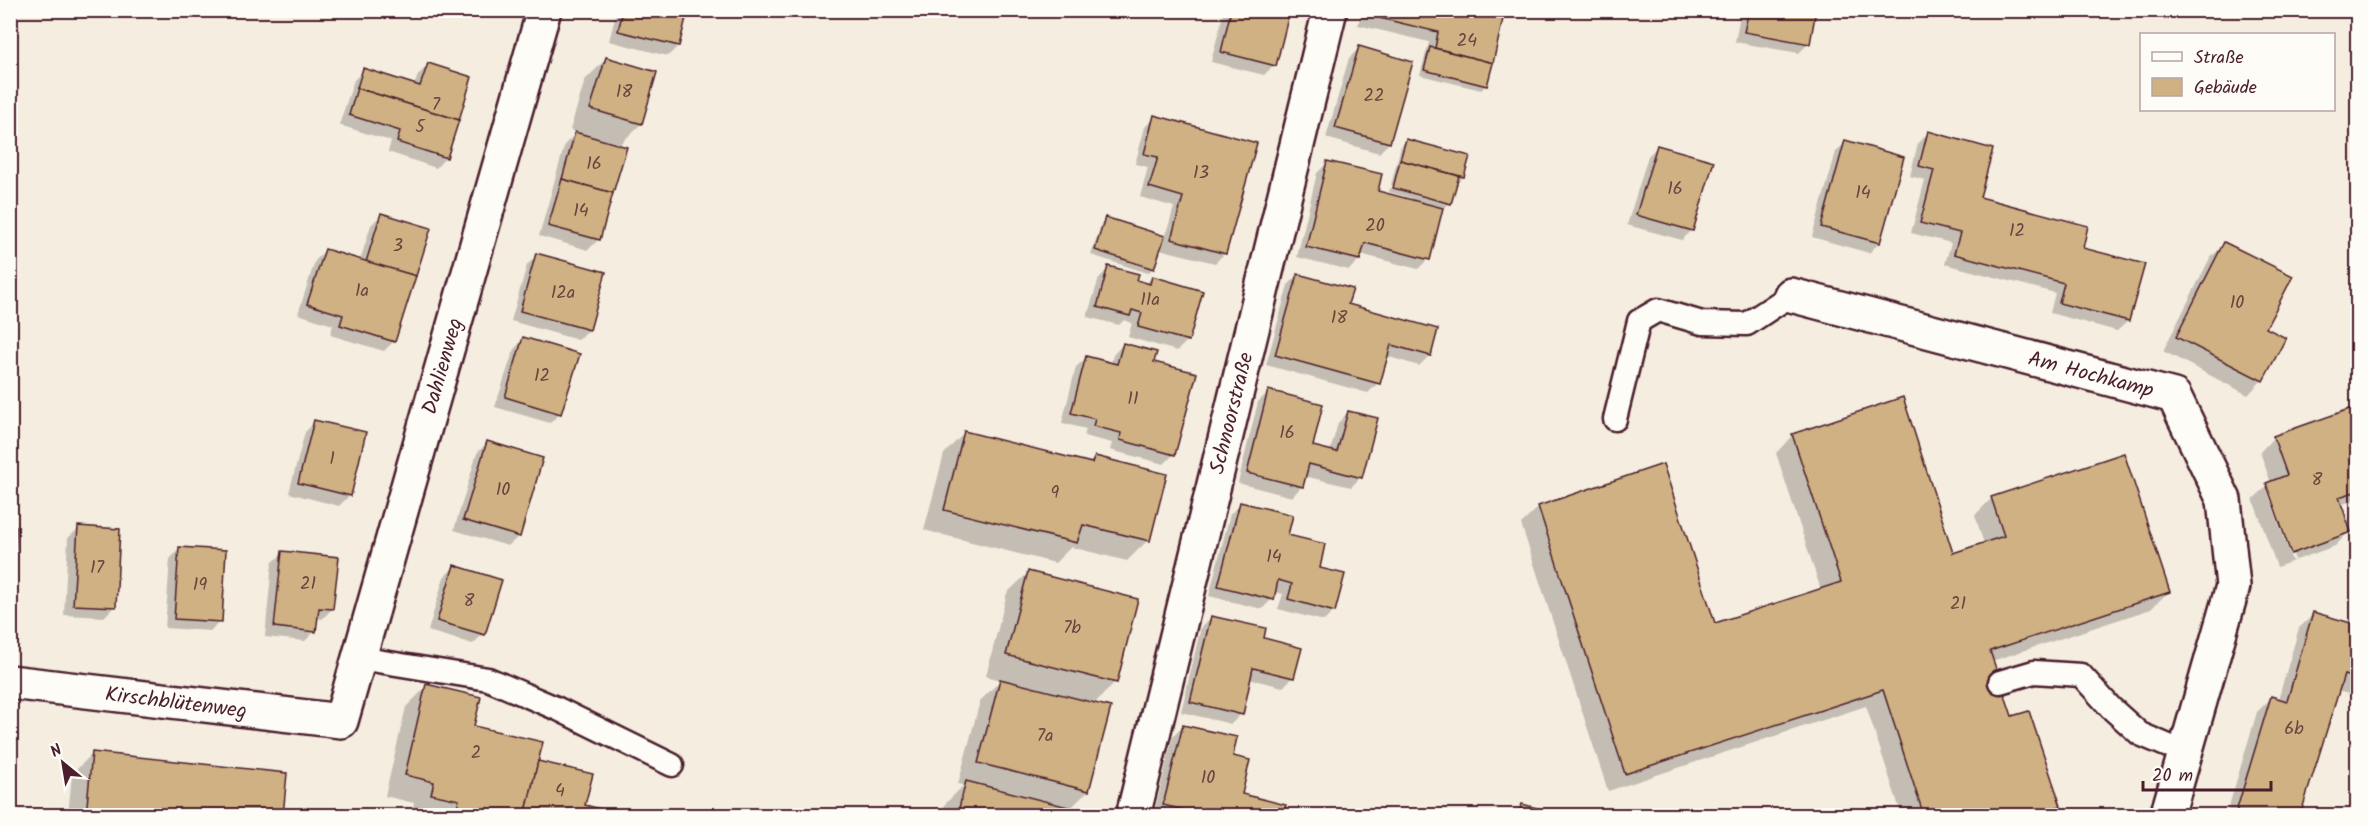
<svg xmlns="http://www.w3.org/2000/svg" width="2368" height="826" viewBox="0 0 2368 826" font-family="Kalam,sans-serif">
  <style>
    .shadow { fill: #0003; fill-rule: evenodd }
    .building { fill: #cfb183; stroke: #4a1f2b; stroke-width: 1.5 }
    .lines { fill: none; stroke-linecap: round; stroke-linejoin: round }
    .service-casing { stroke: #4a1f2b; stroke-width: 27 }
    .minor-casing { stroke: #4a1f2b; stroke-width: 38 }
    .service { stroke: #fdfcf7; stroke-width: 22 }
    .minor { stroke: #fdfcf7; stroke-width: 33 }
    .labels { text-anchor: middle; stroke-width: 5; stroke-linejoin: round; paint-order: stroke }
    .number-label { font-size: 18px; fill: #6b4441 }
    .street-label { font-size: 21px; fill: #4a1f2b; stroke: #fdfcf7 }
  </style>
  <rect width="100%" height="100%" fill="#f4ede0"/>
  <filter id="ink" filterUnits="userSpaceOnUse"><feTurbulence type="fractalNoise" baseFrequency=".0167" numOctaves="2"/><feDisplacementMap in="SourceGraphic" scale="12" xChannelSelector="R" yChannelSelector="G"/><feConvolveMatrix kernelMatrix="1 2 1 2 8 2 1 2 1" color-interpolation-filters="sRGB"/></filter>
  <g filter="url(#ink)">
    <g class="shadow">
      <path d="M617,10H687L678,46L668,56L609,41Z"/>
      <path d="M1224,10H1288L1274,65L1264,75L1211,62Z"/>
      <path d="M1362,10H1503L1486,85L1481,90L1420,75L1429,42L1358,25Z"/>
      <path d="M1741,10H1815L1809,43L1799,53L1735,42Z"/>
      <path d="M1359,48L1389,143L1379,153L1326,138L1349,58Z"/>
      <path d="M606,59L641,124L618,146L598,240L588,250L539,236L565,144L577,132L570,130L585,80Z"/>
      <path d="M428,65L446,157L436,168L388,152L391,141L339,125L354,80L364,70L414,86L418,75Z"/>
      <path d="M1155,117L1225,253L1215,263L1159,249L1153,268L1148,273L1091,255L1101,224L1105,219L1165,238L1174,207L1140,197L1148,167L1135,164L1145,127Z"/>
      <path d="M1928,133L1978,198L2081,249L2143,265L2128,321L2117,331L2050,313L2055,293L1945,264L1951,243L1911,233L1925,180L1910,176L1918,143Z"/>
      <path d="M1406,141L1463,177L1458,182L1456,181L1449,204V201L1391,185L1401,146Z"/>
      <path d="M1846,142L1879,243L1869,253L1812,237L1836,152Z"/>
      <path d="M1658,146L1692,230L1682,240L1627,225L1648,156Z"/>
      <path d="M1328,162L1376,192L1410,201L1411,198L1389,192L1390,188L1448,204L1445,208L1441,207L1428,259L1418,269L1360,254L1359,260L1349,270L1297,257L1317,173Z"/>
      <path d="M381,215L394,341L384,351L330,335L333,325L298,314L315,261L325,250L360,261L371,225Z"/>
      <path d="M2225,244L2264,329L2262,380L2248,395L2163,351L2210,258Z"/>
      <path d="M537,255L589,330L578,340L511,321L527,265Z"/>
      <path d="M1109,268L1145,285L1152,277L1188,340L1177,351L1128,337L1132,323L1124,320L1119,325L1087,317L1099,278Z"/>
      <path d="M1298,275L1347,305L1430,355L1419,366L1386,356L1378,383L1368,393L1266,365L1288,285Z"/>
      <path d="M524,339L560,413L550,423L495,407L514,349Z"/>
      <path d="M1123,344L1152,363L1174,454L1164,464L1110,450L1112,443L1084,436L1086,429L1062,423L1076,367L1087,357L1111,364L1113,355Z"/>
      <path d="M1269,391L1311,447L1330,452L1338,423L1348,412L1361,477L1351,487L1304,476L1302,486L1292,497L1238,483L1258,402Z"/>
      <path d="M2358,408V499L2340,505L2349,532L2335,546L2277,567L2253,499L2271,483L2260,452L2274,437ZM2267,490H2270L2295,560L2292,561Z"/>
      <path d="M315,422L350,495L339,506L289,493L305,432Z"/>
      <path d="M964,433L1088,464L1095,457L1148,540L1127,561L1071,547L1055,563L924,530L944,454Z"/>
      <path d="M1793,435L1952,555L1984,544L1975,515L1992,498L2168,592L2151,609L1992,661L2011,718L2059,806L2049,816H1902L1866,706L1608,791L1521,524L1539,507L1714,625L1821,590L1776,453Z"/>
      <path d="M487,443L519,536L508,546L454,530L477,453Z"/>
      <path d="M1240,504L1286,536L1318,569L1334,611L1324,621L1278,609L1283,594L1275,592L1272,599L1262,609L1209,596L1230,514Z"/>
      <path d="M79,528L114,607L104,617L64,615L68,538Z"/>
      <path d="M180,548L220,621L210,631L165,628L170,559Z"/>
      <path d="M283,553L332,609L322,619L316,618L315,631L305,641L265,637L272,563Z"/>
      <path d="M454,567L483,634L473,644L428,631L444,577Z"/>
      <path d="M1028,573L1115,682L1094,704L1088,791L1070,809L1073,816H942L945,804L964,785L958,784L980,701L1001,680L986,676L1007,593Z"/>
      <path d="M2314,614L2358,627V697L2338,691L2298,816H2226L2257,712L2271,698L2278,700L2299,628Z"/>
      <path d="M1212,617L1262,640L1293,677L1283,687L1249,679L1241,714L1231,724L1181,712L1201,627Z"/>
      <path d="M427,686L473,727L536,762L583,806L621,816L411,814L414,803L385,796L406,707Z"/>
      <path d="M1183,726L1231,757L1240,795L1282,816L1154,814L1173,736Z"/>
      <path d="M93,753L281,816H68L72,774Z"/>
      <path d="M1522,805L1560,816H1512Z"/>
    </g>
    <g class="building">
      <path d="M623,10H688L679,46L618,31Z"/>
      <path d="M1231,10H1290L1276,66L1221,52Z"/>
      <path d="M1369,10H1505L1493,63L1435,48L1438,32L1367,15Z"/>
      <path d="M1749,10H1816L1810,44L1744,32Z"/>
      <path d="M1359,46L1413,62L1390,143L1335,128Z"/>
      <path d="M1430,47L1493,63L1487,86L1424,70Z"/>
      <path d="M606,57L657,72L642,124L590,109Z"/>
      <path d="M428,63L472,77L459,120L357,88L363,68L420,86Z"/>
      <path d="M357,88L459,120L447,158L397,142L400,131L349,115Z"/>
      <path d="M1154,115L1257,143L1226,254L1171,239L1183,197L1149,187L1158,157L1144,154Z"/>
      <path d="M1928,131L1993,149L1980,197L2088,226L2083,248L2145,264L2129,321L2059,303L2064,283L1954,254L1960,233L1920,223L1934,170L1919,166Z"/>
      <path d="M575,132L627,147L613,193L562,179Z"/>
      <path d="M1406,139L1470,156L1464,177L1400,160Z"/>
      <path d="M1845,140L1904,157L1880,243L1821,227Z"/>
      <path d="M1657,145L1714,161L1693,231L1636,215Z"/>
      <path d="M1400,160L1459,176L1451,204L1393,188Z"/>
      <path d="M1327,161L1382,174L1378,191L1443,208L1430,260L1365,243L1360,260L1306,247Z"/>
      <path d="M562,179L613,193L600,240L548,226Z"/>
      <path d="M381,213L431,228L416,276L366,262Z"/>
      <path d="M1105,217L1165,236L1154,269L1095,250Z"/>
      <path d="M2224,242L2293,276L2266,328L2286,338L2263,381L2176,337Z"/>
      <path d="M325,249L416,276L395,342L340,325L343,315L307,304Z"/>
      <path d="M536,253L606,272L590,330L520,311Z"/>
      <path d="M1108,266L1139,274L1137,280L1150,284L1152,276L1203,291L1189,341L1138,327L1142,313L1132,310L1130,316L1097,307Z"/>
      <path d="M1298,274L1353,289L1348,304L1438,329L1431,356L1391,345L1380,384L1275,355Z"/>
      <path d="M523,337L580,354L561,414L505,397Z"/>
      <path d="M1123,343L1157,352L1154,362L1197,373L1175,455L1120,440L1121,433L1093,426L1095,419L1071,413L1086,356L1117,364Z"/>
      <path d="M1268,390L1323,404L1313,446L1337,452L1348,411L1378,418L1362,478L1309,464L1303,487L1247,473Z"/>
      <path d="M1903,397L1953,553L2004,536L1991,497L2124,453L2170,592L1990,651L2012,716L2029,711L2061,806L2032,816H1924L1883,690L1625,774L1538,506L1663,464L1715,623L1841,582L1792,434Z"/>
      <path d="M2358,406V491L2339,497L2351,532L2291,554L2266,483L2287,475L2273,436Z"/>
      <path d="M314,420L366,432L351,496L298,483Z"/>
      <path d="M964,431L1092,463L1095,456L1167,474L1150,541L1083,525L1077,543L944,510Z"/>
      <path d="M487,441L543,458L520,537L463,520Z"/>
      <path d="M1240,502L1293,515L1288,535L1325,544L1320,568L1345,574L1335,612L1288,599L1292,584L1278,580L1274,600L1218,586Z"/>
      <path d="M10,526L16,527L14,600H10Z"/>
      <path d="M78,526L120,529L116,607L73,605Z"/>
      <path d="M179,547L226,550L222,622L174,619Z"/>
      <path d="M282,551L339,557L333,609L319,608L316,632L274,627Z"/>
      <path d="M454,565L502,580L485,635L437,621Z"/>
      <path d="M1028,571L1138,599L1117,683L1006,655Z"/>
      <path d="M2313,612L2358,625V679L2344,675L2300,816H2248L2236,812L2271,696L2287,701Z"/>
      <path d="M1211,616L1266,628L1264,638L1302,648L1294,678L1253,668L1243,715L1190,702Z"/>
      <path d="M1000,679L1111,707L1089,791L978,763Z"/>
      <path d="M426,684L481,697L474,726L543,742L525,816L455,814L459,800L431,794L434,782L405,775Z"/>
      <path d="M1183,725L1237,737L1233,756L1250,760L1242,794L1286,805L1283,816H1210L1163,805Z"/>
      <path d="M10,733L17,734L10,813Z"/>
      <path d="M92,752L287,773L283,816H86Z"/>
      <path d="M538,761L593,774L585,805L628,816H525Z"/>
      <path d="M966,781L1076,809L1075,816H957Z"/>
      <path d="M1522,804L1566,816H1518Z"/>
    </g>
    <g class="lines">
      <g class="service-casing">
        <g id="service">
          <path d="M1615,419L1639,321L1658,310L1702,323L1747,324L1791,295"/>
          <path d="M359,658L488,679L558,709L672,765"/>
          <path d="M2000,682L2034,672L2081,675L2111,708L2140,734L2185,753"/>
        </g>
      </g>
      <g class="minor-casing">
        <g id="minor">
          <path d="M1791,295L2174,396L2224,500L2233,586L2167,816"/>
          <path d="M10,682L341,721L544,10"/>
          <path d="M1133,816L1330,10"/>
        </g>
      </g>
      <use href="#service" class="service"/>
      <use href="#minor" class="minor"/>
    </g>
  </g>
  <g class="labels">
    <g class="number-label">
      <text x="1467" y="46">24</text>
      <text x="624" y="97">18</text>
      <text x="1374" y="101">22</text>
      <text x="436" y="110">7</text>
      <text x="420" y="132">5</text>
      <text x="594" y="169">16</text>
      <text x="1201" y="178">13</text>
      <text x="1675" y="194">16</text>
      <text x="1863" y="198">14</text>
      <text x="581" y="216">14</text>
      <text x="1375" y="231">20</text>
      <text x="2017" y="236">12</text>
      <text x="398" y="251">3</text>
      <text x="362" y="296">1a</text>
      <text x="563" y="298">12a</text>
      <text x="1150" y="305">11a</text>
      <text x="2237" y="308">10</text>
      <text x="1339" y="323">18</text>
      <text x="542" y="381">12</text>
      <text x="1133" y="404">11</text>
      <text x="1287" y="438">16</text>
      <text x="332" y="464">1</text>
      <text x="2317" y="485">8</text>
      <text x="503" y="495">10</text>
      <text x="1055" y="498">9</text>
      <text x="1274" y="562">14</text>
      <text x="97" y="573">17</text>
      <text x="308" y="589">21</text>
      <text x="200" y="590">19</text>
      <text x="469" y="606">8</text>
      <text x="1958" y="609">21</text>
      <text x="1072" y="633">7b</text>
      <text x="2294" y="734">6b</text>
      <text x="1045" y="741">7a</text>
      <text x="476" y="758">2</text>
      <text x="1208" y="783">10</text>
      <text x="560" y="796">4</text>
    </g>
    <g class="street-label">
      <text transform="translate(442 366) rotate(-74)" y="7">Dahlienweg</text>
      <text transform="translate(2091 374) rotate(15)" y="7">Am Hochkamp</text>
      <text transform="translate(1231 413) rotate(-76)" y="7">Schnoorstraße</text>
      <text transform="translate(176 702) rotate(7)" y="7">Kirschblütenweg</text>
    </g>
  </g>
  <rect width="2368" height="826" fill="none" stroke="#fdfcf7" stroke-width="36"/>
  <rect x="18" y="18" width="2332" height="790" fill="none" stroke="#4a1f2b" stroke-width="2" filter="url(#ink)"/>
  <rect x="2140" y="33" width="195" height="78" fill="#fdfcf7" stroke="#b5a4a5" stroke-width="1.5"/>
  <rect x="2152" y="52" width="30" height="9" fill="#fdfcf7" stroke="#b5a4a5" stroke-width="1.5"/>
  <text x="2194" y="63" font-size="18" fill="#4a1f2b">Straße</text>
  <rect x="2152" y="78" width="30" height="18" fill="#cfb183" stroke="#b5a4a5" stroke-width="1.5"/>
  <text x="2194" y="93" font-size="18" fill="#4a1f2b">Gebäude</text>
  <g transform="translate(63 763) rotate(330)" stroke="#fdfcf7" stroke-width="4.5" paint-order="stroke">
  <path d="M0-4.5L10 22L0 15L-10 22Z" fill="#4a1f2b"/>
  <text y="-9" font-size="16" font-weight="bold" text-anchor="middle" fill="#4a1f2b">N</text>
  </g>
  <path d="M2143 781v9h128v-9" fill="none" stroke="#4a1f2b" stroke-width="3"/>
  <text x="2152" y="781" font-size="18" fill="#4a1f2b" stroke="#fdfcf7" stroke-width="4.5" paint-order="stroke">20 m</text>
</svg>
